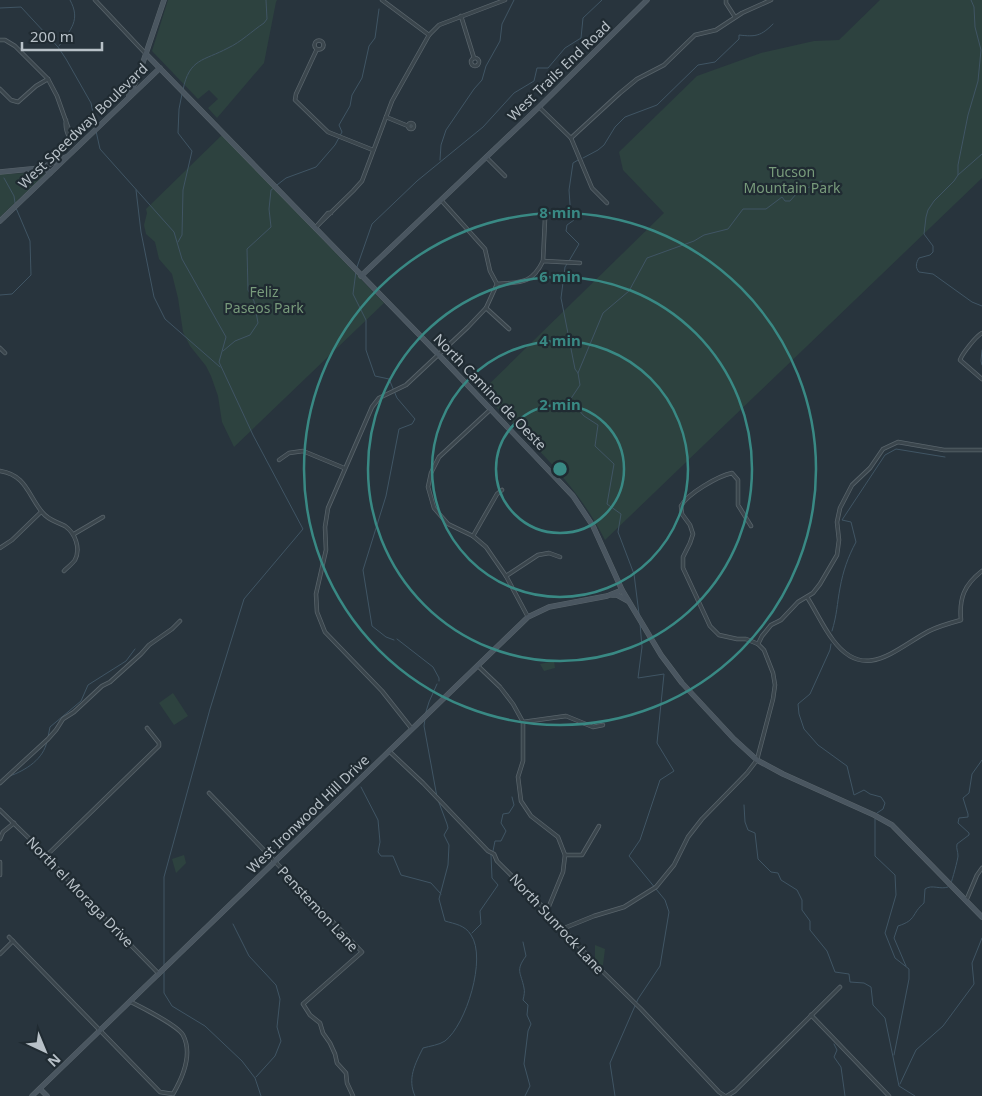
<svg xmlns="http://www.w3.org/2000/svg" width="982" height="1096" viewBox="0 0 982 1096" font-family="'Noto Sans',sans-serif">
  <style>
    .green { fill: #2d423f }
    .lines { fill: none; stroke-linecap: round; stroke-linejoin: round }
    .stream { stroke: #405564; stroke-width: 1 }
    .street-casing { stroke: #59646b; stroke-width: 4.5 }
    .secondary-casing { stroke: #59646b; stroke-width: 5.5 }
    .street { stroke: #3b464d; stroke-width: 3 }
    .secondary { stroke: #4a5660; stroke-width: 4.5 }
    .ring { fill: none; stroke: #398984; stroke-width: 2.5 }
    .labels { text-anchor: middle; stroke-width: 4.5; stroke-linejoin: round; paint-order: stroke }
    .street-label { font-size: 14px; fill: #b8c1c8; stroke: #202b32 }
    .park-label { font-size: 14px; fill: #789b7b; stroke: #202b32 }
    .centre { fill: #398984; stroke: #202b32; stroke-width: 2.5 }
    .ring-label { font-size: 15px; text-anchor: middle; font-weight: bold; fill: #398984; stroke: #202b32; stroke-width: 4.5; stroke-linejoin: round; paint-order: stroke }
  </style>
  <rect width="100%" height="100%" fill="#28343d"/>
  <g class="green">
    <path d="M168,0H277L276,2L264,63L217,118L208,108L218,99L209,90L198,99L152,51Z"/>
    <path d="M880,0H982V178L605,540C576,482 527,438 481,392L664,213L623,170L619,152L697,76L761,53L814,41L839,40Z"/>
    <path d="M222,135L384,303L234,447L222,422L218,396L211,376L206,366L190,346L183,332L178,298L172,274L159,259L155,242L146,234L144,225L147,213L146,209Z"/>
    <path d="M42,170L45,172L44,175L0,217V174L32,173Z"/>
    <path d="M554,661L555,668L544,671L540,664Z"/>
    <path d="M173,693L188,716L174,725L159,703Z"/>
    <path d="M184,855L186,863L176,873L172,859Z"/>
    <path d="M595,945L605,949L603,965L601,966L595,959Z"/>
  </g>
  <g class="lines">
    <g class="stream">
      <path d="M971,0L974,7L975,27L981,50L978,81L968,115L958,165V175L954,181L934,201L928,210L926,217L924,234L933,246V252L930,255L919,258C916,263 915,267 919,272L933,274L972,302L982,306"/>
      <path d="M0,8L21,7L58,47L66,59L91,103L96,127"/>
      <path d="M59,46C71,29 81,20 70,0"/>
      <path d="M183,90C189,58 204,61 228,48C241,42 252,31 264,23L267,19L266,0"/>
      <path d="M96,131L100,149L174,232L182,259L226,337L219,362L253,435L303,529L244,599L210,709L164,877V965"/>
      <path d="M583,158L598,150L604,145L615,127L625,117L657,105L698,65L715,62L739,39V35C756,37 761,36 773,24"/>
      <path d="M440,160L441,145L446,130L474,89L482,80L486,66L500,41L502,24L514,0"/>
      <path d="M958,175L982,154"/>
      <path d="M4,178L14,196L15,203"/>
      <path d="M277,185L286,178L316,167L335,145L342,132L339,125L350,106L352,95L362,78L369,46L375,38L379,9"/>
      <path d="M136,190L141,232L154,297L165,319L220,367"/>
      <path d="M178,242L182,235L183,190L192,151L178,133L179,109L182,94"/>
      <path d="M569,261L579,244L566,231L567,225L574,220L571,219L569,190L573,163L578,160"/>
      <path d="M567,264L565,267L561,298L575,369L578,373L580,385L570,400L584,416L598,425L595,446L614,464L607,504L621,514L618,532L634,574L639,614"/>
      <path d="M357,267L372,224L417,181L483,127L514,93L534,81L537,68H548L565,48L581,38L583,18L602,0"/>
      <path d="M356,271L353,294L366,320V350L375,376L389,379L397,398L415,419L412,424L399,429L386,496L363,570L372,626L386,637L394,640"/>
      <path d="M0,295L12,294L31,275L30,241L16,208"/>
      <path d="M982,350L981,361L982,365"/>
      <path d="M223,351L235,341L250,335L258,323L254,301L248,290L247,249L271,227L269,209L271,190L274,188"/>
      <path d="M578,373L603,313L629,291L647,258L694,241L704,235L728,229L743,209H766L782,197L785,201H790L797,193L822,181"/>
      <path d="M832,631C837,615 837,604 840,588C843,571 848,557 856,542L851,522L842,520L885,455L896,449L945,457"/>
      <path d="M397,639L433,667L439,678V681"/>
      <path d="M831,644L830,650L810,694L798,704L799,714L804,729L818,745L847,766L854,795L864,790L870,794L881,797L885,803L883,809L877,813"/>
      <path d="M425,715L429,702L437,684"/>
      <path d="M425,719L424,726L437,797"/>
      <path d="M48,737L50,727L81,701L88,685L126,661L135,649"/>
      <path d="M10,776C26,770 44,759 47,741"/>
      <path d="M361,787L378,820L380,842L378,852L381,856H393L401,875L431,883L441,894"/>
      <path d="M744,805L745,822L748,830L755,833L758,859L771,872L778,873L781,880L797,890L802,900V910L810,921V930L827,951L835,972L849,974L850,982L864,983L871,987L873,1005L885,1018L899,1086L915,1096"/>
      <path d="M875,819V856L895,875L896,895L885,933L895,958L909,969V979L894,1055"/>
      <path d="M493,851L495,841H501L506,831L501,823L503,814L509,813L514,805L512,797"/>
      <path d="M951,883C952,881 958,859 958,856C958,851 956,849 957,844L969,835V833L958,823L959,818L968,817V814L963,798L969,793L972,774L982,760"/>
      <path d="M233,924L249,956L276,985L280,999L277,1027L281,1041L275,1056L256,1077"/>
      <path d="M472,933L481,924L480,911L498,885L492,878L491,855"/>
      <path d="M523,942L526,956C515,971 521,972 524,988C525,991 524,996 523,1000L528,1005L527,1015L531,1024L528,1031L524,1064L530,1086L525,1096"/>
      <path d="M906,966L894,938L898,926C917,920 911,914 924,903L925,889C932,884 940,890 948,887"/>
      <path d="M164,972V993L172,1006L205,1026L242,1061L255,1078L261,1096"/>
      <path d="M834,1044L837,1050L834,1057L841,1067L845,1096"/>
      <path d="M900,1084L916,1050L943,1026L974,984L972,963L982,938"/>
      <path d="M415,1096C407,1079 415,1064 423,1048C430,1046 439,1045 445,1041C466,1025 487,958 471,935C465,925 455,924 445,921L439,899L448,865L449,845L444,835L448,828L447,824L438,800"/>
      <path d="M615,1096L610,1063L638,999L660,966L669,912L665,900L629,856L640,840L660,780L674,771L657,743L664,674L638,678L642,647L640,623"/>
    </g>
    <g class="street-casing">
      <g id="street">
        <path d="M95,0L146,54"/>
        <path d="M382,0L429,35"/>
        <path d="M726,0V3L735,17"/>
        <path d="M461,16L474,58"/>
        <path d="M0,40H5L15,46L48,79L57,96L73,141C67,136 65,127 66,120"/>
        <circle cx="319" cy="45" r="4.5"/>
        <path d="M317,49L296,94L295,100L328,132L373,150"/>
        <circle cx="475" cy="62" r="4"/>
        <path d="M0,89L11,100L18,102L36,86L48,79"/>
        <path d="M539,107L571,138L592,188L607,203"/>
        <path d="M386,117L408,126"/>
        <circle cx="411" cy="126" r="3"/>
        <path d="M571,138L620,93L637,79L664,65L695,35L716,30L742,13L771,0"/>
        <path d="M486,157L505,176"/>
        <path d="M316,227L328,213H331"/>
        <path d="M315,228L353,191L362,181L392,101L429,35L439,25L505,0"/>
        <path d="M543,261L545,219"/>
        <path d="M497,284C521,282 532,284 543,261L580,263"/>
        <path d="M486,308L509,329"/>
        <path d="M982,333C976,336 962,354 960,360L982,379"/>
        <path d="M0,348L5,353"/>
        <path d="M491,409L439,457L431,473L428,487L434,508L448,524L473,536L486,547L506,576L528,617"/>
        <path d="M279,460L289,453L303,451L344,468"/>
        <path d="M0,471C26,475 28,495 42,512C49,521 56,521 65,526C75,533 81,548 75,560C72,564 67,568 64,571"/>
        <path d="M74,534L103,517"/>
        <path d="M473,536L497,494L502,490"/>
        <path d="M0,548L12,540L41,512"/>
        <path d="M506,576L538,555L549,553L560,557"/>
        <path d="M807,597C816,611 823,627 833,640C865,683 895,649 929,631C939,626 950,623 961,620C959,598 964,585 982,571"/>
        <path d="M758,644L762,636L771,625L781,620L798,602L813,593L820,584L837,555L839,540L837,522L840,508L852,485L870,468L883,449L898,442L944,450H982"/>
        <path d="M478,666L500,687L513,704L523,722V761L518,777L521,801L531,816L558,837L565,855"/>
        <path d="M523,722L566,716L593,727L603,725"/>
        <path d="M412,729L382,691L325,632L317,612L316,594L326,550L325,527L328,508L372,407L379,398L406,385L468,327L486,308L497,284L490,271L485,249L441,200"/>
        <path d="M389,751L423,783L488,851L494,854L497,861L547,911L598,967L641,1009L719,1092L725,1096"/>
        <path d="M0,783L48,739L56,730L63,719L74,712L102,686L110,682L141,654L149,645L172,629L180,621"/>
        <path d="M209,793L362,952L303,1004L310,1015L320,1023L323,1033L330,1043L335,1054L337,1063L346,1073L347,1083L353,1096"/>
        <path d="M0,810L36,845L80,893L159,974"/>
        <path d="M0,839L3,832L14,823"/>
        <path d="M46,856L159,746V743L147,728"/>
        <path d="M0,862V875"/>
        <path d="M966,901L977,875L982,868"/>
        <path d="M547,911L563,872L565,855H582L599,826"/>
        <path d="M562,929L594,916L624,907L656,887L674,865L688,837L702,819L747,773L757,760L759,752L773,699L775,685L773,673L764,650L758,644L746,639H737L719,635L710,626L683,568V557L690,543L693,534L690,525L682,514L681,506C687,494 718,476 732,473L738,480V505L751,526"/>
        <path d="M9,937L160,1092L173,1094C183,1077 193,1054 183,1035C178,1026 141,1007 131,1002"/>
        <path d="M0,954L13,941"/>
        <path d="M811,1015L889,1096"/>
        <path d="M727,1096L735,1091L840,987"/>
      </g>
    </g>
    <g class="secondary-casing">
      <g id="secondary">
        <path d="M146,54L438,354L573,496L593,526L622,590L661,655L682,683L734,739L757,760L783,774L874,815L892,825L982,917"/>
        <path d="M129,95L138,77L164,0"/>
        <path d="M43,167L66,157"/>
        <path d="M0,172L41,168H45L50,173"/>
        <path d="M0,221L160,68"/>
        <path d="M361,276L539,107L647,0"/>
        <path d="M612,595H617L628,601"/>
        <path d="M40,1089L47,1096"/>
        <path d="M32,1096L528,617L549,607L607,596L622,590"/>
      </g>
    </g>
    <use href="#street" class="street"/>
    <use href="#secondary" class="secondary"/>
  </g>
  <g class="ring">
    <circle cx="560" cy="469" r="64"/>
    <circle cx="560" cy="469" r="128"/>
    <circle cx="560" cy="469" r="192"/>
    <circle cx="560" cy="469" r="256"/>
  </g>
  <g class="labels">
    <g class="street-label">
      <text transform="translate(559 71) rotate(-44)" y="5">West Trails End Road</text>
      <text transform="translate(83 126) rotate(-44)" y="5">West Speedway Boulevard</text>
      <text transform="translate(490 392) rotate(46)" y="5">North Camino de Oeste</text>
      <text transform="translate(308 814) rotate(-44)" y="5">West Ironwood Hill Drive</text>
      <text transform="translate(80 892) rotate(46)" y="5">North el Moraga Drive</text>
      <text transform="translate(318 909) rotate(47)" y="5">Penstemon Lane</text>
      <text transform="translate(557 924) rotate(47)" y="5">North Sunrock Lane</text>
    </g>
    <g class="park-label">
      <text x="792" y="177">Tucson<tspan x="792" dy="16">Mountain Park</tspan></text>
      <text x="264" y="297">Feliz<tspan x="264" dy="16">Paseos Park</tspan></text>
    </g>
  </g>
  <circle cx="560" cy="469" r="8" class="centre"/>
  <g class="ring-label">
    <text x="560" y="218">8 min</text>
    <text x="560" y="282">6 min</text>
    <text x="560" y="346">4 min</text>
    <text x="560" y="410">2 min</text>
  </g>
  <g transform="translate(45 1051) rotate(136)" stroke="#202b32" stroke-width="4" paint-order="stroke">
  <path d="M0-4L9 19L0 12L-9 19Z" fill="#b8c1c8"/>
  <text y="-8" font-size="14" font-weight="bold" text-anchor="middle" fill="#b8c1c8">N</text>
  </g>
  <path d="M22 42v8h80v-8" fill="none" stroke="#b8c1c8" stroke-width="2.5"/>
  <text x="30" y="42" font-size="15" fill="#b8c1c8" stroke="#202b32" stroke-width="4" paint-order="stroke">200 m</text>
</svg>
